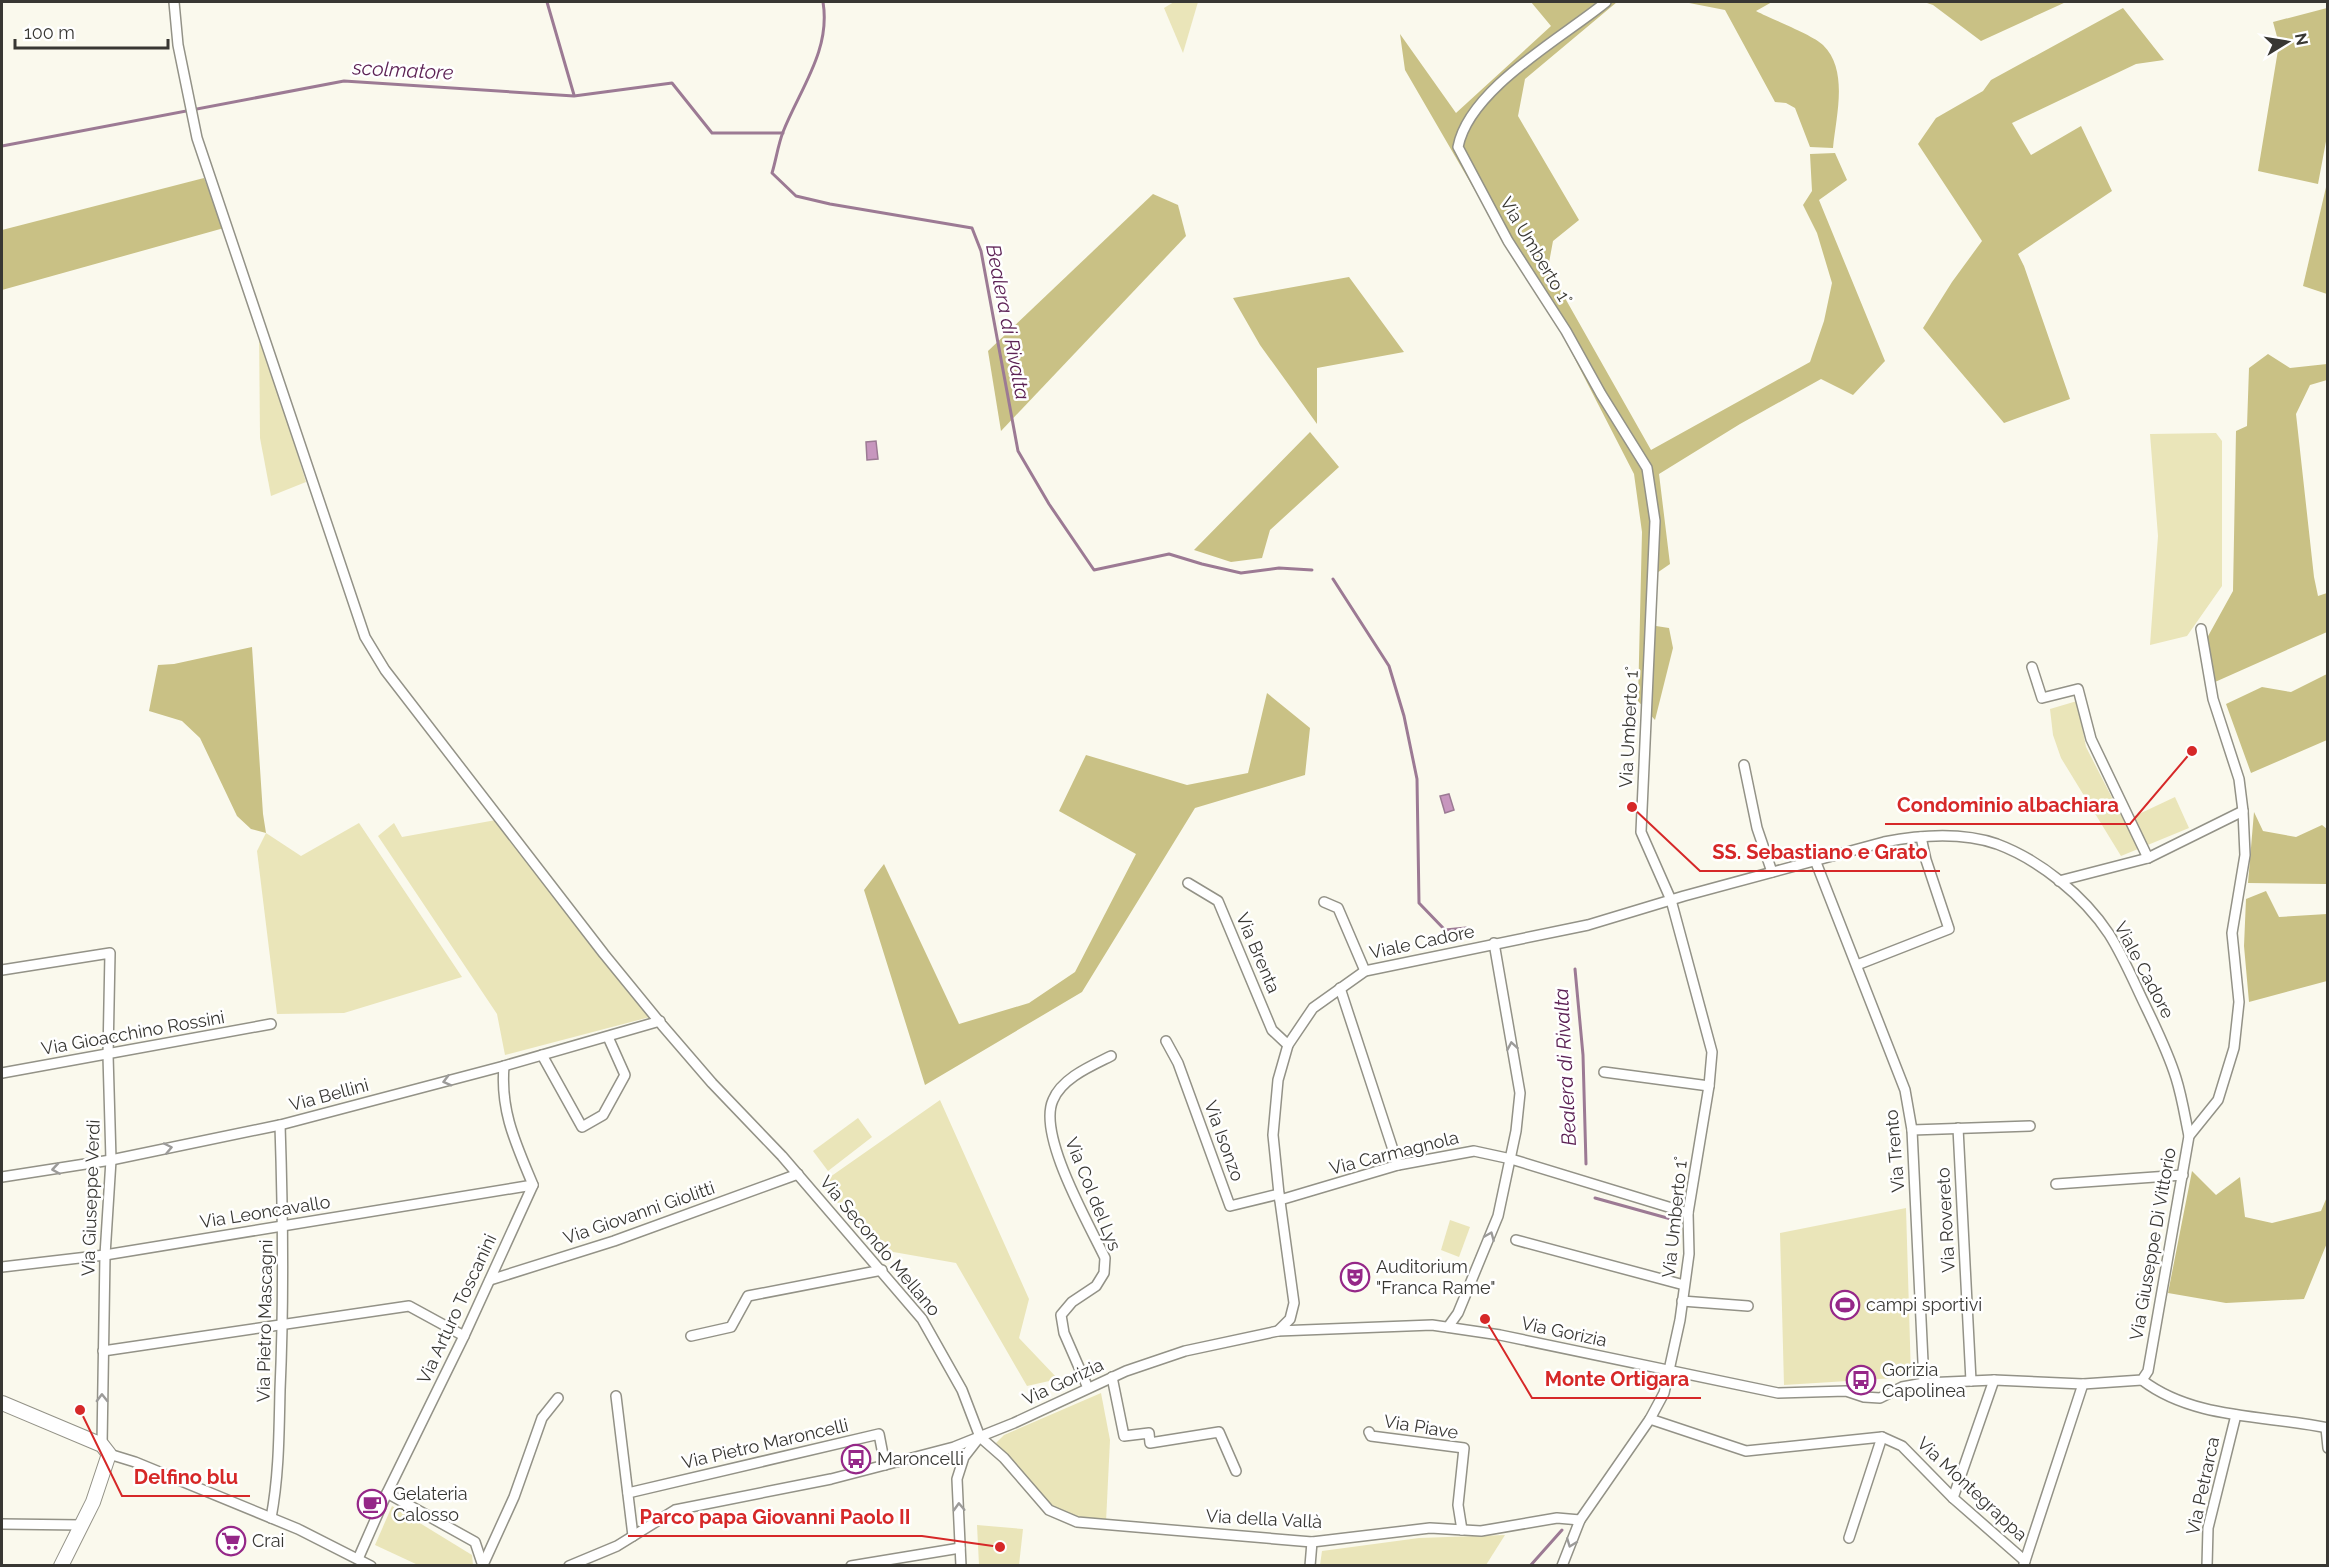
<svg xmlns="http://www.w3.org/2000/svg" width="2329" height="1567" viewBox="0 0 2329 1567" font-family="Raleway,sans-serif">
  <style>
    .green { fill: #eae5b9 }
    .forest { fill: #c9c185 }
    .water { fill: #c796be; stroke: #9c7a94; stroke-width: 1.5 }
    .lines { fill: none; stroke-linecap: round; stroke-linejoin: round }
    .stream { stroke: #9c7a94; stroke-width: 3 }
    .street-casing { stroke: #939287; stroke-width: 12 }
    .secondary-casing { stroke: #939287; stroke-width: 16 }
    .street { stroke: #fff; stroke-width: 9 }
    .secondary { stroke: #fff; stroke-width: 14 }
    .oneway { stroke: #9c9b99 }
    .labels { text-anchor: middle; stroke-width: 5; stroke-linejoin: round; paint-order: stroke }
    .street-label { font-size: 18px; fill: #383733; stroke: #fff }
    .poi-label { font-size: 18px; fill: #383733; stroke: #fff; text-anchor: start }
    .water-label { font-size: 20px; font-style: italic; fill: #5d2255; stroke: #fff }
    .leader { fill: none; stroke: #d62828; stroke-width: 2 }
    .callout-dot { fill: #d62828; stroke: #fff; stroke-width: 2 }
    .callout-label { font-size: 20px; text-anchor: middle; font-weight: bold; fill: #d62828; stroke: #fff; stroke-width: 5; stroke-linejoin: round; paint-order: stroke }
  </style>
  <rect width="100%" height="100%" fill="#faf9ed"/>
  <g class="green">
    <path d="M1174,2H1198L1183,53L1164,8Z"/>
    <path d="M259,329L306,482L271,496L260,438Z"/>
    <path d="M2216,433L2222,441V586L2187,636L2150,645L2158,536L2150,434Z"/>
    <path d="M2077,701L2086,747L2124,821L2175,797L2189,828L2121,856L2061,758L2053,735L2050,709Z"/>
    <path d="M496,820L650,1017L505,1055L497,1014L378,836L394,823L402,837Z"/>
    <path d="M359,823L462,977L344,1013L277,1014L257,851L266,833L301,856Z"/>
    <path d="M940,1100L1029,1299L1019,1338L1058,1379L1027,1386L956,1263L882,1250L820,1184Z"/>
    <path d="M858,1118L872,1137L828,1171L813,1151Z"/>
    <path d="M1906,1208L1911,1377L1784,1385L1780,1233Z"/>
    <path d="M1450,1220L1470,1227L1459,1257L1441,1250Z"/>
    <path d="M1101,1393L1110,1440L1106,1522L1075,1518L1051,1507L996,1443L1004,1435Z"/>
    <path d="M392,1506L472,1555L473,1565H418L375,1545Z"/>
    <path d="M977,1525L1023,1529L1019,1565H979Z"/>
    <path d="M1505,1535L1486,1565H1320L1322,1551L1419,1538Z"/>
  </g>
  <g class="forest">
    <path d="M1531,2H1617L1525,79L1518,116L1579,220L1553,241L1548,268L1651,450L1810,362L1824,321L1832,283L1817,233L1803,205L1812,191L1810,154L1835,153L1847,180L1819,200L1885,361L1853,395L1821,379L1740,424L1659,474L1670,564L1654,575L1656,626L1669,628L1673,648L1655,720L1638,701L1642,532L1634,474L1562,334L1510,251L1405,70L1400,34L1456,113L1551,26Z"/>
    <path d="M1684,2H1772L1756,11C1771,19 1813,35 1823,45C1849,70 1836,116 1833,148L1810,147L1795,108L1786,103L1775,102L1725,10Z"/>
    <path d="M1924,2H2066L1981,41L1933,5Z"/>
    <path d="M2123,8L2164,60L2136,64L2012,123L2031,155L2081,126L2112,191L2018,254L2024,266L2070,399L2004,423L1923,328L1952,282L1982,241L1918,144L1936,118L1983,91L1991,80Z"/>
    <path d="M2327,8V136L2318,184L2258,171L2279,44L2273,22Z"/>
    <path d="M204,178L224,228L2,290V230Z"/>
    <path d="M2327,183H2328L2327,294L2303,286Z"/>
    <path d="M1153,194L1178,205L1186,236L1001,431L988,351Z"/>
    <path d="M1349,277L1404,352L1317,368V424L1260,345L1233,298Z"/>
    <path d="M2268,354L2290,368L2327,364V380L2310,385L2296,414L2314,577L2318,596L2327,593V632L2215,682L2207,638L2233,591L2236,431L2247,426L2249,368Z"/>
    <path d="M1310,432L1339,467L1270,530L1262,558L1231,562L1194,550Z"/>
    <path d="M252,647L263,814L266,833L251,829L237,816L200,738L182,721L149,711L158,665L174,664Z"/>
    <path d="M2327,674V740L2251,773L2226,704L2262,687L2291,692Z"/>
    <path d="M1267,693L1310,728L1305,775L1195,808L1082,992L925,1085L864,890L884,864L959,1024L1029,1003L1075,972L1136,854L1059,811L1086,755L1187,785L1248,773Z"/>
    <path d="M2254,812L2263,831L2296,837L2322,825L2327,829V884L2248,883Z"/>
    <path d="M2266,891L2279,917L2327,914V981L2249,1002L2244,946L2246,899Z"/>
    <path d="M2192,1171L2216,1195L2240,1177L2245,1217L2272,1223L2321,1211L2327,1197V1243L2304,1299L2226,1303L2168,1293Z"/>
  </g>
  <g class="water">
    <path d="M876,441L878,459L867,460L866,442Z"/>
    <path d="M1449,794L1454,810L1445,813L1440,796Z"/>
  </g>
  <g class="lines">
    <g class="stream">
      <path d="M547,2L574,95"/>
      <path d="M823,2C831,50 800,89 783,132C778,145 776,160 772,173L796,196L830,204L972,228L981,251L1018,451L1049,504L1094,570L1169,554L1202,564L1241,573L1279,568L1312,570"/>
      <path d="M2,146L344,81L574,96L672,83L712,133H783"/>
      <path d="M1333,579L1389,666L1404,716L1417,779L1419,903L1445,930L1466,928"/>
      <path d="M1575,969L1583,1055L1586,1164"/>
      <path d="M1595,1198L1678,1221"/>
      <path d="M1530,1566L1562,1530"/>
    </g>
    <g class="street-casing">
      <g id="street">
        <path d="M174,2L178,45L197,138L365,637L385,670L604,954L662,1025L712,1083L782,1156L922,1319L962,1390L980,1437L1004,1458L1049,1510L1077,1522L1312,1542L1430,1528L1481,1531L1557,1518L1580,1520"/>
        <path d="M2032,667L2042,698L2078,689L2091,739L2148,858"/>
        <path d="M1744,765L1757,828L1772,872"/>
        <path d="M1815,860L1905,1090L1912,1130L1924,1383"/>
        <path d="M2059,881L2148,858L2243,811"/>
        <path d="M1188,883L1218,901L1272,1030L1288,1045"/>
        <path d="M1324,902L1338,908L1365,971"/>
        <path d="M1857,965L1949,929L1926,860L1921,837"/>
        <path d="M2,970L110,953L108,1055L111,1160L105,1255L102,1445"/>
        <path d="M1340,988L1398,1165"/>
        <path d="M1166,1041L1178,1063L1230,1206L1279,1194"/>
        <path d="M542,1055L582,1127L603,1115L625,1075L608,1037"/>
        <path d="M1604,1072L1709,1086"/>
        <path d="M2,1073L271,1024"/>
        <path d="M1958,1128L1971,1381"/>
        <path d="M1912,1130L2030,1126"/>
        <path d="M2,1177L111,1160L280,1125L504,1066L660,1021"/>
        <path d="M2056,1184L2183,1175"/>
        <path d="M1280,1200L1398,1165L1474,1151L1511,1159L1688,1213"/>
        <path d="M1516,1240L1684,1285"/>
        <path d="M2,1267L105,1255L533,1185"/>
        <path d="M490,1280L614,1241L798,1174"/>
        <path d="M1682,1301L1748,1306"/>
        <path d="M1448,1327L1458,1313L1498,1216L1516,1131L1520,1093L1494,943"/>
        <path d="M1278,1331L1290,1319L1294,1303L1279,1194L1273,1135L1278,1080L1288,1045L1313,1008L1365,971L1588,925L1684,896L1884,842C1920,835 1962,832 1997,844C2040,860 2084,896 2109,934C2123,956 2133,980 2144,1003C2156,1028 2168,1052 2176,1078C2182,1097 2185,1117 2189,1136"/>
        <path d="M691,1336L731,1327L748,1296L882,1270"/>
        <path d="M103,1351L409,1306L464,1336"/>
        <path d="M1112,1377L1124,1436L1149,1433L1150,1443L1219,1432L1236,1471"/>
        <path d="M2142,1380C2194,1420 2267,1415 2328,1428"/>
        <path d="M1088,1388L1064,1333L1061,1315L1072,1302L1096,1286L1104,1273L1105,1258C1089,1224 1037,1135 1053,1100C1062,1078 1091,1066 1111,1056"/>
        <path d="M616,1396L633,1536"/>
        <path d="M1650,1419L1746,1451L1882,1437L1902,1446L1953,1498L2025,1561"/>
        <path d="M2326,1428L2328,1448"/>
        <path d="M1369,1432L1371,1436L1464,1448L1458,1505L1462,1530"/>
        <path d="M109,1454L135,1462L298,1529L371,1566"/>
        <path d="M387,1493L475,1542L483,1566"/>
        <path d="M628,1493L879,1434L885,1465"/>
        <path d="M1953,1498L1994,1380"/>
        <path d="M271,1518C279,1476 279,1433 280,1390C284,1301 283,1214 280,1125"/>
        <path d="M2,1524L81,1525"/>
        <path d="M1849,1538L1882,1437"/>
        <path d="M358,1559L387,1493L464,1336L533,1185C516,1144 500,1111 504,1066"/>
        <path d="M2024,1564L2083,1384"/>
        <path d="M483,1565L514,1497L542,1418L558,1398"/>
        <path d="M569,1566L617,1546L675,1510L831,1479L954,1447L1014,1423L1126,1371L1185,1351L1278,1331L1432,1325L1500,1335L1778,1393L1846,1391L1864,1397L1880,1398L1902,1387L1924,1383L1994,1380L2083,1384L2142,1380L2148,1371L2189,1136L2218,1100L2234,1048L2239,1002L2232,933L2245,855L2243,811L2239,779L2213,699L2201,629"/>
        <path d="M851,1566L960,1548"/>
        <path d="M961,1566L957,1479L964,1457L978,1439"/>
        <path d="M1310,1566L1312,1542"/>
        <path d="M1562,1566L1580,1520L1650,1419L1664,1393L1680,1320L1689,1254L1688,1213L1709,1086L1712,1052L1671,900L1641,832L1655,521L1647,468L1601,394L1566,331L1508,241L1458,147C1469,89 1562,38 1606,2"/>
        <path d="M2207,1566L2208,1528L2236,1415"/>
      </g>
    </g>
    <g class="secondary-casing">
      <path id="secondary" d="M2,1403L102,1445L109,1454L93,1502L61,1566"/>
    </g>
    <use href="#street" class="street"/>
    <use href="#secondary" class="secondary"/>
  </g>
  <defs><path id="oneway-chevron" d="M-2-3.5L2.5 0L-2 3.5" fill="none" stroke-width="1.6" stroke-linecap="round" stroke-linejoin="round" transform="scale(1.5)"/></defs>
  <g class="oneway">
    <use href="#oneway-chevron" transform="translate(1512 1046) rotate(-100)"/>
    <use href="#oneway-chevron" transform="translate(447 1081) rotate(165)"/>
    <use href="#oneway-chevron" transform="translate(168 1148) rotate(-12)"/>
    <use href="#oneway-chevron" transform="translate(56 1169) rotate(171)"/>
    <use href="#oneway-chevron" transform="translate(1490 1236) rotate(-67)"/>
    <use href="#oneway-chevron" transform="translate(102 1398) rotate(-91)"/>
    <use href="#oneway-chevron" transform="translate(959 1507) rotate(-92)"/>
    <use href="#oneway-chevron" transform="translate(1571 1543) rotate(111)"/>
  </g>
  <defs>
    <g id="theatre-ring" transform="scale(1.5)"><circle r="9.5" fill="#fff" stroke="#952788" stroke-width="1.5"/><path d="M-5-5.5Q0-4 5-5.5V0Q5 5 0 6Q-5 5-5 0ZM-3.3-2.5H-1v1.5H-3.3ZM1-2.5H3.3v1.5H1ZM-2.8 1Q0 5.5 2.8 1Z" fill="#952788"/></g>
    <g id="stadium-ring" transform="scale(1.5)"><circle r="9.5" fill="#fff" stroke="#952788" stroke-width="1.5"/><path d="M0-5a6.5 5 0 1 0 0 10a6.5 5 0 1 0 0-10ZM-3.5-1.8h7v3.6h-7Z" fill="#952788"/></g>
    <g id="bus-ring" transform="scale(1.5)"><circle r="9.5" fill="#fff" stroke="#952788" stroke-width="1.5"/><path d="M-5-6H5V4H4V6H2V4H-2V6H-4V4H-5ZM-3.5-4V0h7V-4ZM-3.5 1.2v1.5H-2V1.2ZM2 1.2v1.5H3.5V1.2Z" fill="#952788"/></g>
    <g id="cafe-ring" transform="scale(1.5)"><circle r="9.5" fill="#fff" stroke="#952788" stroke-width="1.5"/><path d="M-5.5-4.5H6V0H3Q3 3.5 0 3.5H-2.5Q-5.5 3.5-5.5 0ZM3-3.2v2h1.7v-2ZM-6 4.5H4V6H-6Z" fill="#952788"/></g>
    <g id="supermarket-ring" transform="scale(1.5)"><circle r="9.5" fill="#fff" stroke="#952788" stroke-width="1.5"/><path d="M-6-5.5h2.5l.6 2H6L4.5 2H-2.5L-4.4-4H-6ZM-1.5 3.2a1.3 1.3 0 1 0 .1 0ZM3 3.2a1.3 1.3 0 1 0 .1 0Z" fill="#952788"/></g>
  </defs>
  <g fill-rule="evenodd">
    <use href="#theatre-ring" x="1355" y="1277"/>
    <use href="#stadium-ring" x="1845" y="1305"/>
    <use href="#bus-ring" x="1861" y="1380"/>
    <use href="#bus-ring" x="856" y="1459"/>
    <use href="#cafe-ring" x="372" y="1504"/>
    <use href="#supermarket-ring" x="231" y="1541"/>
  </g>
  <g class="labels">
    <g class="street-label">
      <text transform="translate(1536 251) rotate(59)" y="6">Via Umberto 1°</text>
      <text transform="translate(1629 727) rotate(-87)" y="6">Via Umberto 1°</text>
      <text transform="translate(1422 942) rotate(-12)" y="6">Viale Cadore</text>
      <text transform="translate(1258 953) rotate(67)" y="6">Via Brenta</text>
      <text transform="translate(2144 970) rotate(62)" y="6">Viale Cadore</text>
      <text transform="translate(133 1033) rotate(-10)" y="6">Via Gioacchino Rossini</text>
      <text transform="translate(329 1095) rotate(-15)" y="6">Via Bellini</text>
      <text transform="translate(1224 1141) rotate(70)" y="6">Via Isonzo</text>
      <text transform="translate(1895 1151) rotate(-95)" y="6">Via Trento</text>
      <text transform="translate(1394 1153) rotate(-14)" y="6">Via Carmagnola</text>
      <text transform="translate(1093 1194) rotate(68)" y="6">Via Col del Lys</text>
      <text transform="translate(91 1198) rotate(-88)" y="6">Via Giuseppe Verdi</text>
      <text transform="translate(265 1212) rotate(-9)" y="6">Via Leoncavallo</text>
      <text transform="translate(639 1213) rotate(-19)" y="6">Via Giovanni Giolitti</text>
      <text transform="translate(1675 1217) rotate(-84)" y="6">Via Umberto 1°</text>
      <text transform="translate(1946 1220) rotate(-93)" y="6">Via Rovereto</text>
      <text transform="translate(2153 1244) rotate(-80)" y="6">Via Giuseppe Di Vittorio</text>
      <text transform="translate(880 1246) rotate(50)" y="6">Via Secondo Mellano</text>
      <text transform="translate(457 1309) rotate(-65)" y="6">Via Arturo Toscanini</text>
      <text transform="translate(265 1321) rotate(-89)" y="6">Via Pietro Mascagni</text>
      <text transform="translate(1564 1332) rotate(12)" y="6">Via Gorizia</text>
      <text transform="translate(1063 1382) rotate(-25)" y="6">Via Gorizia</text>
      <text transform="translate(1421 1427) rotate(9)" y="6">Via Piave</text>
      <text transform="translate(765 1444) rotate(-13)" y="6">Via Pietro Maroncelli</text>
      <text transform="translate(2203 1486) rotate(-78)" y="6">Via Petrarca</text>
      <text transform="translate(1972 1489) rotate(43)" y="6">Via Montegrappa</text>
      <text transform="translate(1264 1519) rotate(3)" y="6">Via della Vallà</text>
    </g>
    <g class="poi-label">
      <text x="1376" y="1273">Auditorium<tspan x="1376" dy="21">"Franca Rame"</tspan></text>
      <text x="1866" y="1311">campi sportivi</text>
      <text x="1882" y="1376">Gorizia<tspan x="1882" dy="21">Capolinea</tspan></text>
      <text x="877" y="1465">Maroncelli</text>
      <text x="393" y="1500">Gelateria<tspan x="393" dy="21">Calosso</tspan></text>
      <text x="252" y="1547">Crai</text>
    </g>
    <g class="water-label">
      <text transform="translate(403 70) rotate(3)" y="7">scolmatore</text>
      <text transform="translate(1008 322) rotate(79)" y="7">Bealera di Rivalta</text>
      <text transform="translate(1565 1067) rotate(-93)" y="7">Bealera di Rivalta</text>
    </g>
  </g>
  <path class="leader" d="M2192 751L2130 824H1885M1632 807L1700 871H1940M1485 1319L1532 1398H1701M80 1410L122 1496H250M1000 1547L922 1536H628"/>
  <g class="callout-dot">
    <circle cx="2192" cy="751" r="6"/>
    <circle cx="1632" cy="807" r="6"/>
    <circle cx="1485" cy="1319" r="6"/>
    <circle cx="80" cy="1410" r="6"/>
    <circle cx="1000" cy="1547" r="6"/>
  </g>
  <g class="callout-label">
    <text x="2008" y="812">Condominio albachiara</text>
    <text x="1820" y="859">SS. Sebastiano e Grato</text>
    <text x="1617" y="1386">Monte Ortigara</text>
    <text x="186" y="1484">Delfino blu</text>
    <text x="775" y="1524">Parco papa Giovanni Paolo II</text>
  </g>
  <rect width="2329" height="1567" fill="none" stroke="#383733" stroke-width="6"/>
  <g transform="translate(2287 42) rotate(79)" stroke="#ffffff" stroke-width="4.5" paint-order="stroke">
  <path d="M0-4.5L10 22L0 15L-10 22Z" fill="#383733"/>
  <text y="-9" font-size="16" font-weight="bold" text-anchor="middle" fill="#383733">N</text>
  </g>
  <path d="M15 39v9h153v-9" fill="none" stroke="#383733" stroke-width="3"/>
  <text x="24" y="39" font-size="18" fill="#383733" stroke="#ffffff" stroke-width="4.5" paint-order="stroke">100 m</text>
</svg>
